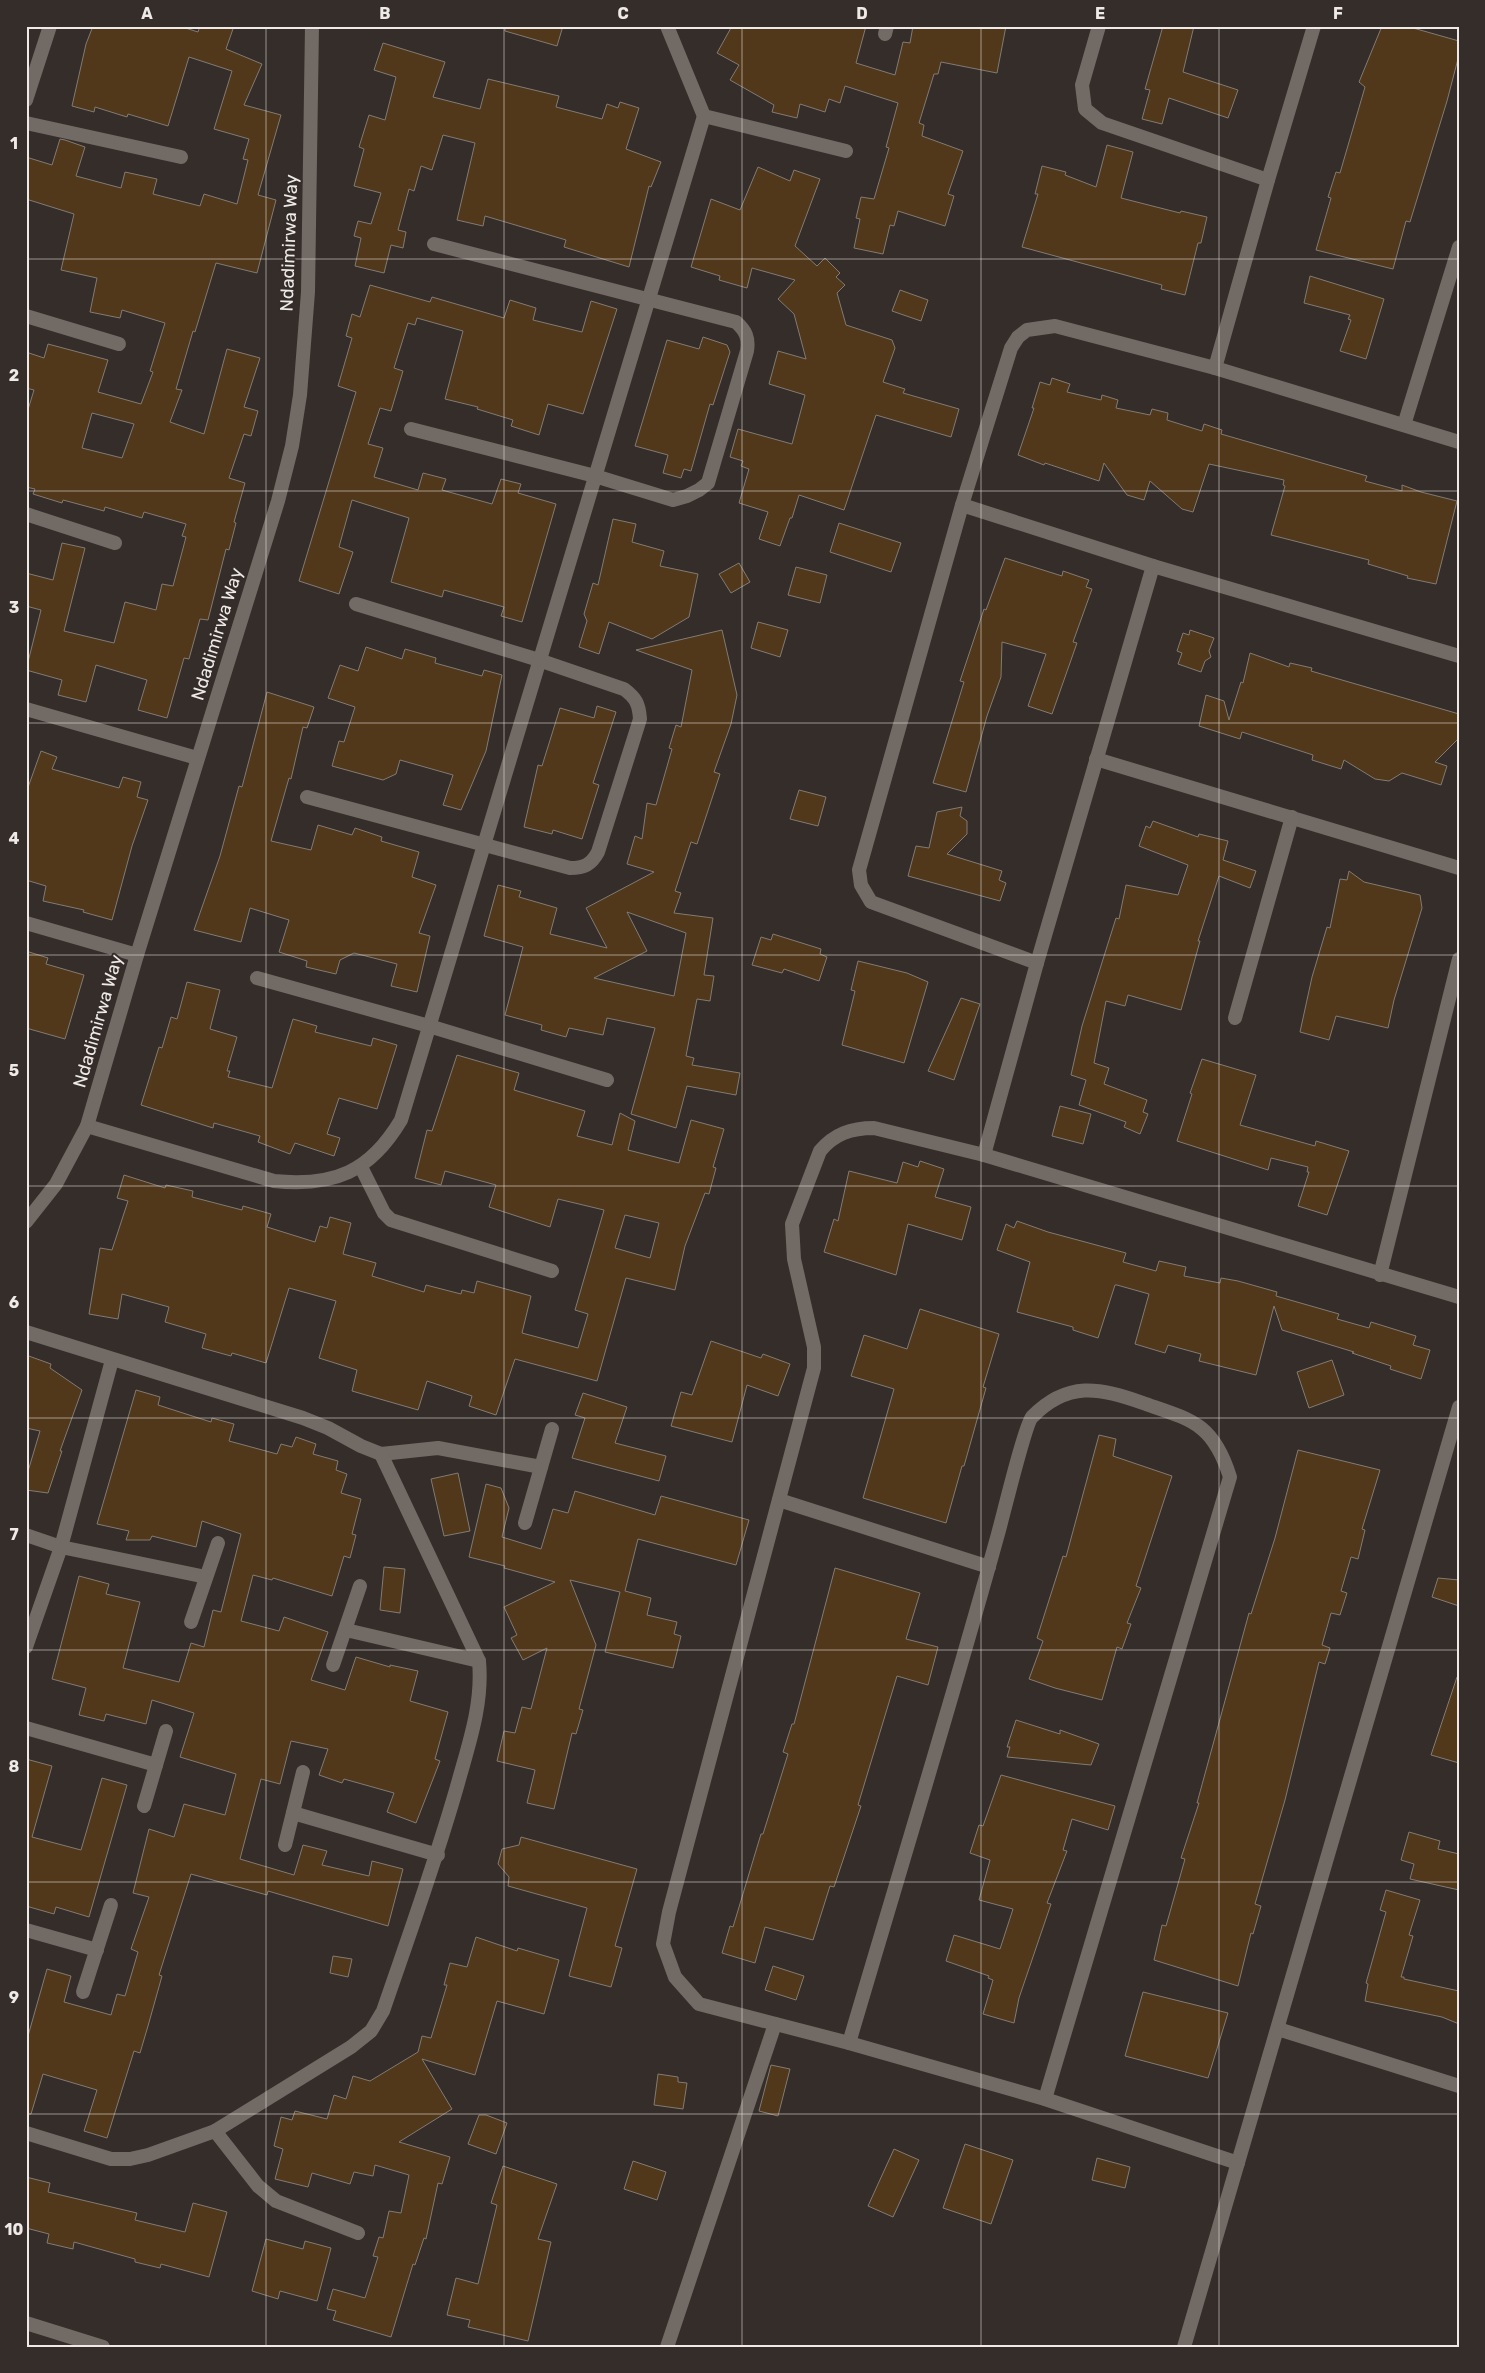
<svg xmlns="http://www.w3.org/2000/svg" width="1485" height="2373" viewBox="0 0 1485 2373" font-family="Rubik,sans-serif">
  <style>
    .building { fill: #52381b; stroke: #817b74; fill-rule: evenodd }
    .lines { fill: none; stroke-linecap: round; stroke-linejoin: round }
    .minor { stroke: #726a65; stroke-width: 14 }
    .tertiary { stroke: #726a65; stroke-width: 14 }
    .grid { fill: none; stroke: #efeae8; stroke-width: 1; stroke-opacity: 0.55 }
    .labels { text-anchor: middle; stroke-width: 4; stroke-linejoin: round; paint-order: stroke }
    .street-label { font-size: 18px; fill: #efeae8; stroke: #342d29 }
    .neatline { fill: none; stroke: #efeae8; stroke-width: 2 }
    .grid-label { font-size: 16px; text-anchor: middle; font-weight: bold; fill: #efeae8 }
  </style>
  <rect width="100%" height="100%" fill="#342d29"/>
  <g class="building">
    <path d="M93,26H179L198,32L200,26H234L226,49L262,64L244,105L281,115L258,195L276,200L257,273L216,263L195,332L193,331L176,389L182,390L170,422L204,434L227,349L260,358L244,407L258,411L251,436L244,434L229,478L245,483L234,522L236,523L229,550L226,549L208,620L200,619L189,659L184,658L167,718L138,710L147,680L96,665L86,702L58,695L62,680L26,670L41,610L26,606V573L53,580L62,543L85,548L64,631L114,643L125,602L156,610L162,584L173,586L186,537L182,536L186,524L144,512L142,518L105,507L104,511L63,500L62,503L33,494L35,489L26,487V416L34,390L26,388V352L44,358L48,344L108,360L98,392L141,404L153,372L150,371L165,323L122,310L120,318L90,312L97,278L61,270L74,214L26,199V157L52,165L60,139L65,140L85,147L76,176L121,188L125,172L157,179L153,194L200,206L204,194L237,204L248,160L243,159L249,139L214,129L232,71L189,57L168,126L128,114L127,117L95,107L94,112L72,106L86,44ZM92,413L134,424L122,458L82,448Z"/>
    <path d="M505,26H563L557,46L505,31Z"/>
    <path d="M732,26H866L856,63L895,75L903,42L910,43L913,26H1006L997,73L941,62L938,74H934L919,123L924,125L922,136L963,151L948,194L954,196L945,226L898,211L894,226L890,225L883,254L854,248L860,219L856,218L861,197L874,199L889,148L886,147L898,103L845,86L840,103L829,99L825,112L800,104L797,118L772,112L774,105L730,80L739,65L717,53Z"/>
    <path d="M1163,26H1194L1183,72L1238,90L1228,118L1169,98L1162,124L1142,119L1150,90L1145,89Z"/>
    <path d="M1382,26H1406L1459,41V55L1447,101L1410,222L1406,221L1393,269L1316,250L1331,198L1328,197L1336,172L1340,173L1365,87L1359,82Z"/>
    <path d="M383,43L445,62L433,97L480,109L488,79L559,96L556,107L602,119L607,104L618,108L620,102L639,108L626,149L661,162L651,187L649,186L629,267L564,247L566,240L485,216L483,226L457,220L475,143L443,135L432,170L421,166L414,191L409,189L398,230L406,232L403,248L391,245L384,273L355,266L361,238L354,236L358,221L371,224L381,193L354,186L364,149L359,147L369,115L385,120L396,77L374,70Z"/>
    <path d="M1107,145L1133,152L1121,198L1180,213L1181,211L1207,217L1201,243H1198L1185,295L1161,289L1162,285L1022,247L1038,194H1035L1042,166L1066,172L1065,175L1096,187Z"/>
    <path d="M758,167L790,181L794,170L820,179L795,246L817,266L825,258L840,273L836,277L845,285L837,293L846,325L892,340L895,348L883,382L905,389L903,393L959,409L951,437L876,415L844,510L799,495L792,518H790L780,546L759,539L768,512L739,503L749,469L741,466L743,461L730,457L738,429L792,444L805,395L769,384L778,351L806,359L794,314L778,299L795,280L752,268L747,288L719,280L720,276L691,267L711,199L740,210Z"/>
    <path d="M1310,276L1384,299L1366,359L1340,351L1351,320L1348,319L1350,315L1304,303Z"/>
    <path d="M370,285L430,302L432,297L504,318L510,300L536,308L533,320L582,332L591,301L617,309L583,414L548,404L539,435L511,426L513,420L477,409L478,407L445,399L463,331L417,318L415,325L408,323L394,368L403,371L391,411L380,408L368,444L383,448L374,477L418,490L423,473L446,479L442,490L492,504L501,479L521,484L518,493L556,504L522,622L501,616L504,607L444,590L442,597L391,582L409,518L352,500L339,547L353,552L339,594L299,581L356,392L338,386L352,338L346,336L352,314L360,317Z"/>
    <path d="M900,290L928,300L921,321L892,311Z"/>
    <path d="M703,337L727,345L730,352L713,405L710,404L691,471L684,469L681,478L663,473L668,455L635,446L667,340L699,349Z"/>
    <path d="M1052,378L1070,384L1067,392L1101,400L1102,395L1118,400L1116,408L1150,415L1152,409L1168,413L1167,420L1202,431L1204,424L1222,430L1221,434L1367,476L1365,481L1402,491V485L1421,492L1457,501L1436,584L1407,578L1408,576L1368,564L1369,560L1271,535L1285,486L1283,485L1284,480L1209,464L1193,512L1182,509L1150,481L1144,500L1127,495L1104,463L1099,481L1045,463L1044,465L1018,455L1034,408H1032L1040,382L1050,385Z"/>
    <path d="M613,519L636,524L632,542L664,551L660,566L698,574L689,617L652,639L609,622L599,654L579,647L587,621L584,614L593,583L598,585Z"/>
    <path d="M839,523L901,543L891,572L830,552Z"/>
    <path d="M1005,558L1062,576L1063,571L1089,580L1086,587L1092,589L1073,642L1077,643L1052,714L1028,706L1046,654L1002,642L1001,677L987,716L966,792L933,783L964,682L960,681L984,609L986,610Z"/>
    <path d="M739,563L750,582L731,593L719,574Z"/>
    <path d="M796,567L827,575L820,603L788,595Z"/>
    <path d="M758,622L788,630L780,657L751,648Z"/>
    <path d="M722,630L737,695L731,724L714,772L720,774L697,844L691,842L675,891L681,893L674,913L713,918L704,975L714,976L710,1001L697,999L686,1056L694,1058L692,1065L740,1073L736,1095L687,1086L676,1128L631,1114L655,1028L607,1018L603,1035L569,1028L566,1037L541,1030L542,1025L505,1015L523,947L484,936L498,885L521,891L519,897L557,908L550,934L607,948L586,908L654,872L627,864L635,836L642,839L647,803L656,805L672,749L669,748L676,725L681,727L692,670L636,650ZM627,912L686,933L674,996L594,978L647,951Z"/>
    <path d="M1190,630L1214,638L1209,651L1211,657L1205,661L1201,672L1178,664L1182,653L1177,651L1183,633L1189,635Z"/>
    <path d="M366,647L402,659L405,649L436,658L435,663L482,676L484,670L502,675L486,751L461,810L443,805L453,775L400,760L396,774L383,780L332,766L339,741L344,742L355,707L328,698L340,665L358,671Z"/>
    <path d="M1250,653L1289,667L1290,663L1312,668L1311,671L1459,714V738L1435,762L1447,766L1441,785L1402,773L1389,781L1375,779L1344,760L1341,769L1312,760L1313,755L1242,732L1240,739L1199,726L1206,695L1224,701L1229,720L1241,682L1243,683Z"/>
    <path d="M267,692L314,707L307,728L303,727L291,779L289,778L271,841L311,850L318,825L352,835L355,828L382,837L381,841L419,852L412,877L436,885L419,933L430,936L417,992L391,986L397,964L354,953L340,960L336,974L306,967L307,961L279,952L289,920L250,908L241,942L194,930L220,856L239,786L242,787Z"/>
    <path d="M597,706L616,712L593,783L599,785L582,839L553,830L552,834L524,827L538,765L542,766L560,708L594,718Z"/>
    <path d="M41,751L57,757L52,769L119,788L123,777L141,782L137,797L148,800L132,846L112,920L83,912L84,910L43,901L46,886L26,880V793Z"/>
    <path d="M799,790L826,797L818,826L790,819Z"/>
    <path d="M962,807L960,816L967,821V834L947,854L1002,871L999,880L1006,883L1000,901L908,876L916,846L929,848L937,812Z"/>
    <path d="M1153,821L1198,837L1199,834L1228,841L1223,860L1256,871L1250,888L1219,876L1198,941H1200L1181,1010L1128,995L1125,1006L1106,1001L1094,1063L1109,1068L1104,1084L1147,1100L1143,1112L1148,1114L1140,1134L1124,1127L1126,1122L1079,1105L1086,1080L1071,1075L1082,1026L1116,918L1119,919L1126,885L1178,895L1188,865L1139,846L1146,826L1150,828Z"/>
    <path d="M1349,871L1364,882L1420,895L1422,908L1394,1000L1388,1028L1336,1016L1329,1040L1300,1032L1312,977L1327,927L1330,928L1340,879L1347,880Z"/>
    <path d="M773,934L821,949L820,954L827,957L819,981L784,969L782,973L752,965L761,937L771,940Z"/>
    <path d="M26,951L48,958L46,964L84,975L65,1039L26,1028Z"/>
    <path d="M858,961L907,973L928,982L904,1063L842,1045L855,991L851,990Z"/>
    <path d="M187,982L220,990L210,1029L237,1037L227,1071H230L228,1077L272,1088L293,1019L317,1026L315,1032L371,1046L373,1038L397,1045L377,1109L339,1098L327,1134L340,1138L334,1156L295,1143L290,1154L258,1142L260,1136L214,1123L213,1128L141,1105L159,1047L162,1048L171,1017L177,1019Z"/>
    <path d="M961,998L980,1004L954,1080L928,1071Z"/>
    <path d="M457,1055L519,1073L514,1090L585,1111L577,1136L612,1145L620,1113L635,1121L628,1150L679,1163L691,1120L724,1129L713,1167L716,1168L709,1194L705,1193L685,1246L675,1290L626,1278L597,1381L515,1359L496,1415L469,1406L472,1396L427,1381L418,1410L352,1391L357,1370L319,1358L336,1301L289,1288L266,1363L232,1353L231,1356L202,1348L206,1334L165,1322L169,1307L122,1294L118,1319L89,1314L100,1248L112,1250L128,1201L117,1198L124,1175L165,1188L166,1185L193,1191L192,1197L242,1210L243,1206L271,1214L267,1227L315,1242L320,1226L327,1228L330,1217L351,1223L343,1254L376,1263L372,1276L424,1292L426,1285L461,1294L462,1290L474,1293L477,1281L531,1296L522,1333L578,1348L588,1314L575,1310L604,1210L558,1199L550,1227L489,1207L496,1185L445,1171L441,1185L415,1178L427,1130L432,1131ZM625,1215L659,1223L650,1258L615,1248Z"/>
    <path d="M1202,1059L1256,1075L1240,1125L1315,1146L1316,1141L1349,1151L1327,1215L1298,1206L1309,1172H1307L1308,1167L1271,1158L1268,1170L1177,1141L1192,1094L1190,1093Z"/>
    <path d="M1060,1106L1091,1114L1083,1144L1052,1136Z"/>
    <path d="M920,1161L944,1169L935,1197L971,1207L962,1240L908,1224L896,1275L824,1252L834,1219L838,1221L849,1171L897,1183L903,1162L918,1167Z"/>
    <path d="M1017,1221L1048,1232L1126,1253L1123,1262L1156,1271L1159,1261L1186,1267L1184,1276L1220,1283L1221,1278L1238,1281L1277,1292L1276,1296L1339,1314L1337,1319L1369,1328L1371,1322L1416,1336L1413,1345L1430,1350L1421,1379L1390,1369L1391,1366L1352,1353L1354,1352L1282,1330L1274,1306L1256,1375L1199,1361L1201,1354L1168,1345L1165,1353L1135,1344L1149,1294L1117,1285H1115L1098,1338L1073,1330V1327L1017,1312L1030,1262L997,1250L1006,1224L1014,1228Z"/>
    <path d="M920,1309L999,1334L983,1387L986,1388L964,1466H962L946,1523L863,1498L894,1389L851,1376L864,1335L907,1349Z"/>
    <path d="M711,1341L761,1358L763,1354L790,1364L778,1396L747,1385L732,1442L671,1426L681,1392L692,1395Z"/>
    <path d="M26,1355L51,1364L50,1368L82,1390L60,1451H62L48,1493L26,1490V1478L40,1431L26,1428Z"/>
    <path d="M1332,1360L1344,1395L1309,1408L1297,1372Z"/>
    <path d="M136,1390L160,1397L158,1405L211,1422L212,1418L234,1424L229,1441L277,1454L281,1444L292,1447L296,1437L316,1444L313,1454L338,1461L336,1470L347,1474L341,1493L361,1499L352,1534L356,1535L350,1558L344,1556L332,1596L273,1578L272,1580L253,1575L241,1621L279,1631L284,1617L328,1632L311,1680L345,1690L356,1657L390,1667V1665L418,1671L410,1701L448,1712L435,1759L440,1761L416,1823L387,1812L394,1793L344,1779L342,1783L319,1775L328,1749L291,1741L280,1784L261,1779L240,1859L294,1875L303,1845L327,1851L322,1865L369,1876L372,1861L403,1869L388,1926L268,1891L267,1895L191,1874L159,1975L162,1976L148,2026L140,2053L134,2051L107,2138L84,2131L97,2090L43,2074L31,2114H26V2043L47,1969L71,1976L64,2002L111,2015L117,1994L125,1996L138,1952L131,1949L149,1897L133,1893L149,1829L174,1837L184,1804L225,1815L236,1774L180,1757L194,1713L152,1700L146,1724L106,1714L104,1721L79,1715L86,1688L52,1679L79,1576L109,1584L106,1594L140,1602L123,1668L179,1682L191,1643L204,1647L213,1610L221,1612L241,1534L202,1521L196,1547L152,1536L150,1540H126L129,1531L97,1524Z"/>
    <path d="M583,1393L627,1407L615,1443L666,1456L659,1481L572,1458L585,1418L575,1415Z"/>
    <path d="M1099,1435L1116,1439L1113,1456L1172,1476L1136,1586L1141,1588L1127,1623L1131,1624L1122,1649L1117,1647L1102,1700L1055,1688L1029,1679L1043,1641L1037,1638L1063,1556L1066,1557Z"/>
    <path d="M1298,1450L1380,1470L1362,1529L1365,1530L1358,1559L1351,1557L1341,1591L1347,1593L1340,1615L1331,1613L1322,1645L1330,1648L1325,1664L1319,1662L1285,1800L1255,1904L1261,1906L1253,1934L1251,1933L1238,1986L1154,1960L1162,1925L1166,1926L1185,1859L1181,1858L1199,1803H1197L1249,1613L1251,1614L1275,1538Z"/>
    <path d="M458,1473L470,1531L444,1536L431,1479Z"/>
    <path d="M486,1484L501,1488L509,1508L502,1537L541,1549L553,1509L568,1513L575,1491L655,1515L661,1496L749,1520L736,1565L638,1539L625,1591L651,1598L647,1615L677,1622L674,1634L681,1636L673,1668L605,1652L620,1592L570,1580L596,1645L579,1709L583,1710L576,1734L572,1733L554,1809L527,1803L535,1770L497,1761L504,1731L515,1733L522,1707L531,1709L547,1648L523,1660L511,1638L517,1635L504,1607L555,1582L504,1568L505,1566L469,1557Z"/>
    <path d="M384,1567L405,1569L400,1613L380,1610Z"/>
    <path d="M835,1568L920,1593L906,1639L938,1647L928,1685L897,1676L858,1805L861,1806L834,1887L830,1886L813,1940L765,1927L755,1963L722,1953L730,1926L733,1927L761,1834H763L788,1754L783,1752L792,1724H794Z"/>
    <path d="M1438,1578L1459,1580V1606L1432,1597Z"/>
    <path d="M1457,1677L1459,1678V1763L1431,1755Z"/>
    <path d="M1016,1720L1060,1734V1730L1099,1744L1091,1765L1007,1757L1010,1747H1007Z"/>
    <path d="M26,1759L52,1766L32,1837L81,1850L102,1778L127,1785L89,1917L56,1907L54,1914L26,1906Z"/>
    <path d="M1001,1775L1115,1806L1108,1830L1072,1819L1063,1850L1067,1851L1047,1903L1051,1904L1019,1998L1014,2023L983,2014L993,1980L988,1978L989,1976L946,1961L954,1935L1000,1949L1013,1909L979,1900L990,1860L970,1853L979,1825L983,1826Z"/>
    <path d="M1409,1832L1440,1841L1438,1849L1459,1854V1890L1410,1879L1414,1864L1401,1860Z"/>
    <path d="M521,1837L637,1869L615,1946L622,1948L611,1987L569,1976L587,1908L508,1886L509,1877L498,1864L502,1849L519,1845Z"/>
    <path d="M1386,1890L1420,1900L1409,1935L1413,1936L1401,1977H1404V1979L1459,1991V2024L1442,2017L1365,2001L1368,1984L1366,1983L1386,1912L1380,1910Z"/>
    <path d="M476,1937L517,1951L518,1948L559,1960L544,2014L497,2001L475,2075L422,2059L452,2109L399,2142L450,2157L442,2184L438,2183L426,2239L424,2238L415,2265L413,2264L391,2337L333,2320L336,2311L327,2309L333,2289L365,2298L378,2257L373,2256L379,2237L383,2238L389,2211L401,2213L409,2175L375,2165L373,2176L354,2172L350,2184L312,2173L308,2187L275,2179L283,2149L274,2146L281,2117L292,2120L295,2111L327,2119L334,2095L346,2099L353,2076L370,2081L418,2052L422,2036L431,2038L447,1985H444L450,1963L467,1967Z"/>
    <path d="M333,1956L352,1959L348,1977L330,1973Z"/>
    <path d="M773,1966L804,1976L796,2000L765,1990Z"/>
    <path d="M1143,1992L1228,2013L1208,2078L1125,2056Z"/>
    <path d="M771,2065L790,2069L778,2116L759,2111Z"/>
    <path d="M658,2074L678,2077V2082L687,2083L683,2109L654,2105Z"/>
    <path d="M479,2115H486L507,2123L496,2154L468,2144Z"/>
    <path d="M965,2144L1013,2160L991,2224L943,2208Z"/>
    <path d="M894,2149L919,2160L893,2217L868,2206Z"/>
    <path d="M1097,2158L1130,2167L1125,2188L1092,2180Z"/>
    <path d="M633,2161L666,2172L657,2200L624,2189Z"/>
    <path d="M503,2166L557,2184L538,2239L551,2242L528,2341L468,2327L470,2320L447,2315L456,2278L478,2284L497,2205L491,2203Z"/>
    <path d="M26,2177L50,2183L48,2192L137,2213L135,2220L185,2232L193,2203L227,2212L209,2277L161,2264L160,2268L135,2262V2259L74,2242L73,2249L47,2243L49,2234L26,2228Z"/>
    <path d="M266,2239L303,2249L305,2241L331,2248L317,2301L280,2291L278,2299L252,2291Z"/>
  </g>
  <g class="lines">
    <g class="minor">
      <path d="M667,26L704,116L846,151"/>
      <path d="M1099,26L1082,85L1085,109L1102,123L1268,180L1215,368"/>
      <path d="M885,34L887,26"/>
      <path d="M26,100L50,26"/>
      <path d="M26,123L181,157"/>
      <path d="M1268,180L1314,26"/>
      <path d="M26,316L119,344"/>
      <path d="M1404,425L1459,247"/>
      <path d="M411,429L595,476L673,500L687,496L699,490L708,483L747,351C749,338 746,331 736,322L434,244"/>
      <path d="M962,505L1153,566"/>
      <path d="M26,514L115,543"/>
      <path d="M26,709L197,758"/>
      <path d="M1096,759L1459,868"/>
      <path d="M307,797L570,868C584,868 591,865 598,852L640,719C639,704 636,698 624,689L539,660L356,604"/>
      <path d="M26,923L137,955"/>
      <path d="M1037,963L871,902L861,885L859,870L962,505L1011,348L1018,337L1027,330L1055,326L1215,368L1459,442"/>
      <path d="M257,978L429,1026L607,1080"/>
      <path d="M1235,1018L1292,817"/>
      <path d="M87,1126L274,1181C334,1187 370,1172 401,1120L704,116"/>
      <path d="M984,1155L1037,963L1153,566L1459,656"/>
      <path d="M361,1167L384,1213L391,1220L552,1271"/>
      <path d="M26,1222L56,1184L87,1126L137,955L278,501L292,446L300,395L308,292L312,26"/>
      <path d="M1380,1275L1459,959"/>
      <path d="M26,1332L303,1418L328,1428L361,1446L381,1454L438,1448L541,1467"/>
      <path d="M779,1500L989,1567"/>
      <path d="M525,1523L552,1429"/>
      <path d="M26,1535L61,1547L206,1577"/>
      <path d="M191,1622L218,1543"/>
      <path d="M346,1630L479,1661"/>
      <path d="M26,1647L61,1547L112,1360"/>
      <path d="M333,1665L360,1586"/>
      <path d="M26,1728L156,1765"/>
      <path d="M144,1806L166,1731"/>
      <path d="M293,1813L438,1855"/>
      <path d="M285,1845L303,1772"/>
      <path d="M26,1930L97,1950"/>
      <path d="M83,1992L111,1905"/>
      <path d="M1278,2029L1459,2086"/>
      <path d="M849,2043C899,1873 951,1704 998,1534C1003,1516 1025,1425 1032,1417C1067,1381 1100,1387 1143,1403C1192,1420 1213,1423 1230,1477L1045,2099"/>
      <path d="M215,2131L258,2186L276,2201L358,2233"/>
      <path d="M26,2133L111,2159H130L148,2155L215,2131L351,2047L371,2031L383,2011C409,1935 436,1861 458,1783C469,1743 483,1704 479,1661L381,1454"/>
      <path d="M1238,2163L1045,2099L849,2043L699,2004L675,1977L663,1944L669,1912L814,1368V1347L794,1259L792,1224L820,1151C834,1134 851,1128 874,1128L984,1155L1459,1297"/>
      <path d="M667,2347L775,2024"/>
      <path d="M1184,2347L1459,1407"/>
    </g>
    <path class="tertiary" d="M26,2323L103,2347"/>
  </g>
  <path class="grid" d="M266,26V2347M504,26V2347M742,26V2347M981,26V2347M1219,26V2347M26,259H1459M26,491H1459M26,723H1459M26,955H1459M26,1186H1459M26,1418H1459M26,1650H1459M26,1882H1459M26,2114H1459"/>
  <g class="labels">
    <g class="street-label">
      <text transform="translate(289 243) rotate(-88)" y="6">Ndadimirwa Way</text>
      <text transform="translate(217 634) rotate(-73)" y="6">Ndadimirwa Way</text>
      <text transform="translate(98 1021) rotate(-74)" y="6">Ndadimirwa Way</text>
    </g>
  </g>
  <rect width="1485" height="2373" fill="none" stroke="#342d29" stroke-width="55"/>
  <rect x="28" y="28" width="1430" height="2318" class="neatline"/>
  <g class="grid-label">
    <text x="147" y="19">A</text>
    <text x="385" y="19">B</text>
    <text x="623" y="19">C</text>
    <text x="862" y="19">D</text>
    <text x="1100" y="19">E</text>
    <text x="1338" y="19">F</text>
    <text x="14" y="149">1</text>
    <text x="14" y="381">2</text>
    <text x="14" y="613">3</text>
    <text x="14" y="844">4</text>
    <text x="14" y="1076">5</text>
    <text x="14" y="1308">6</text>
    <text x="14" y="1540">7</text>
    <text x="14" y="1772">8</text>
    <text x="14" y="2003">9</text>
    <text x="14" y="2235">10</text>
  </g>
</svg>
